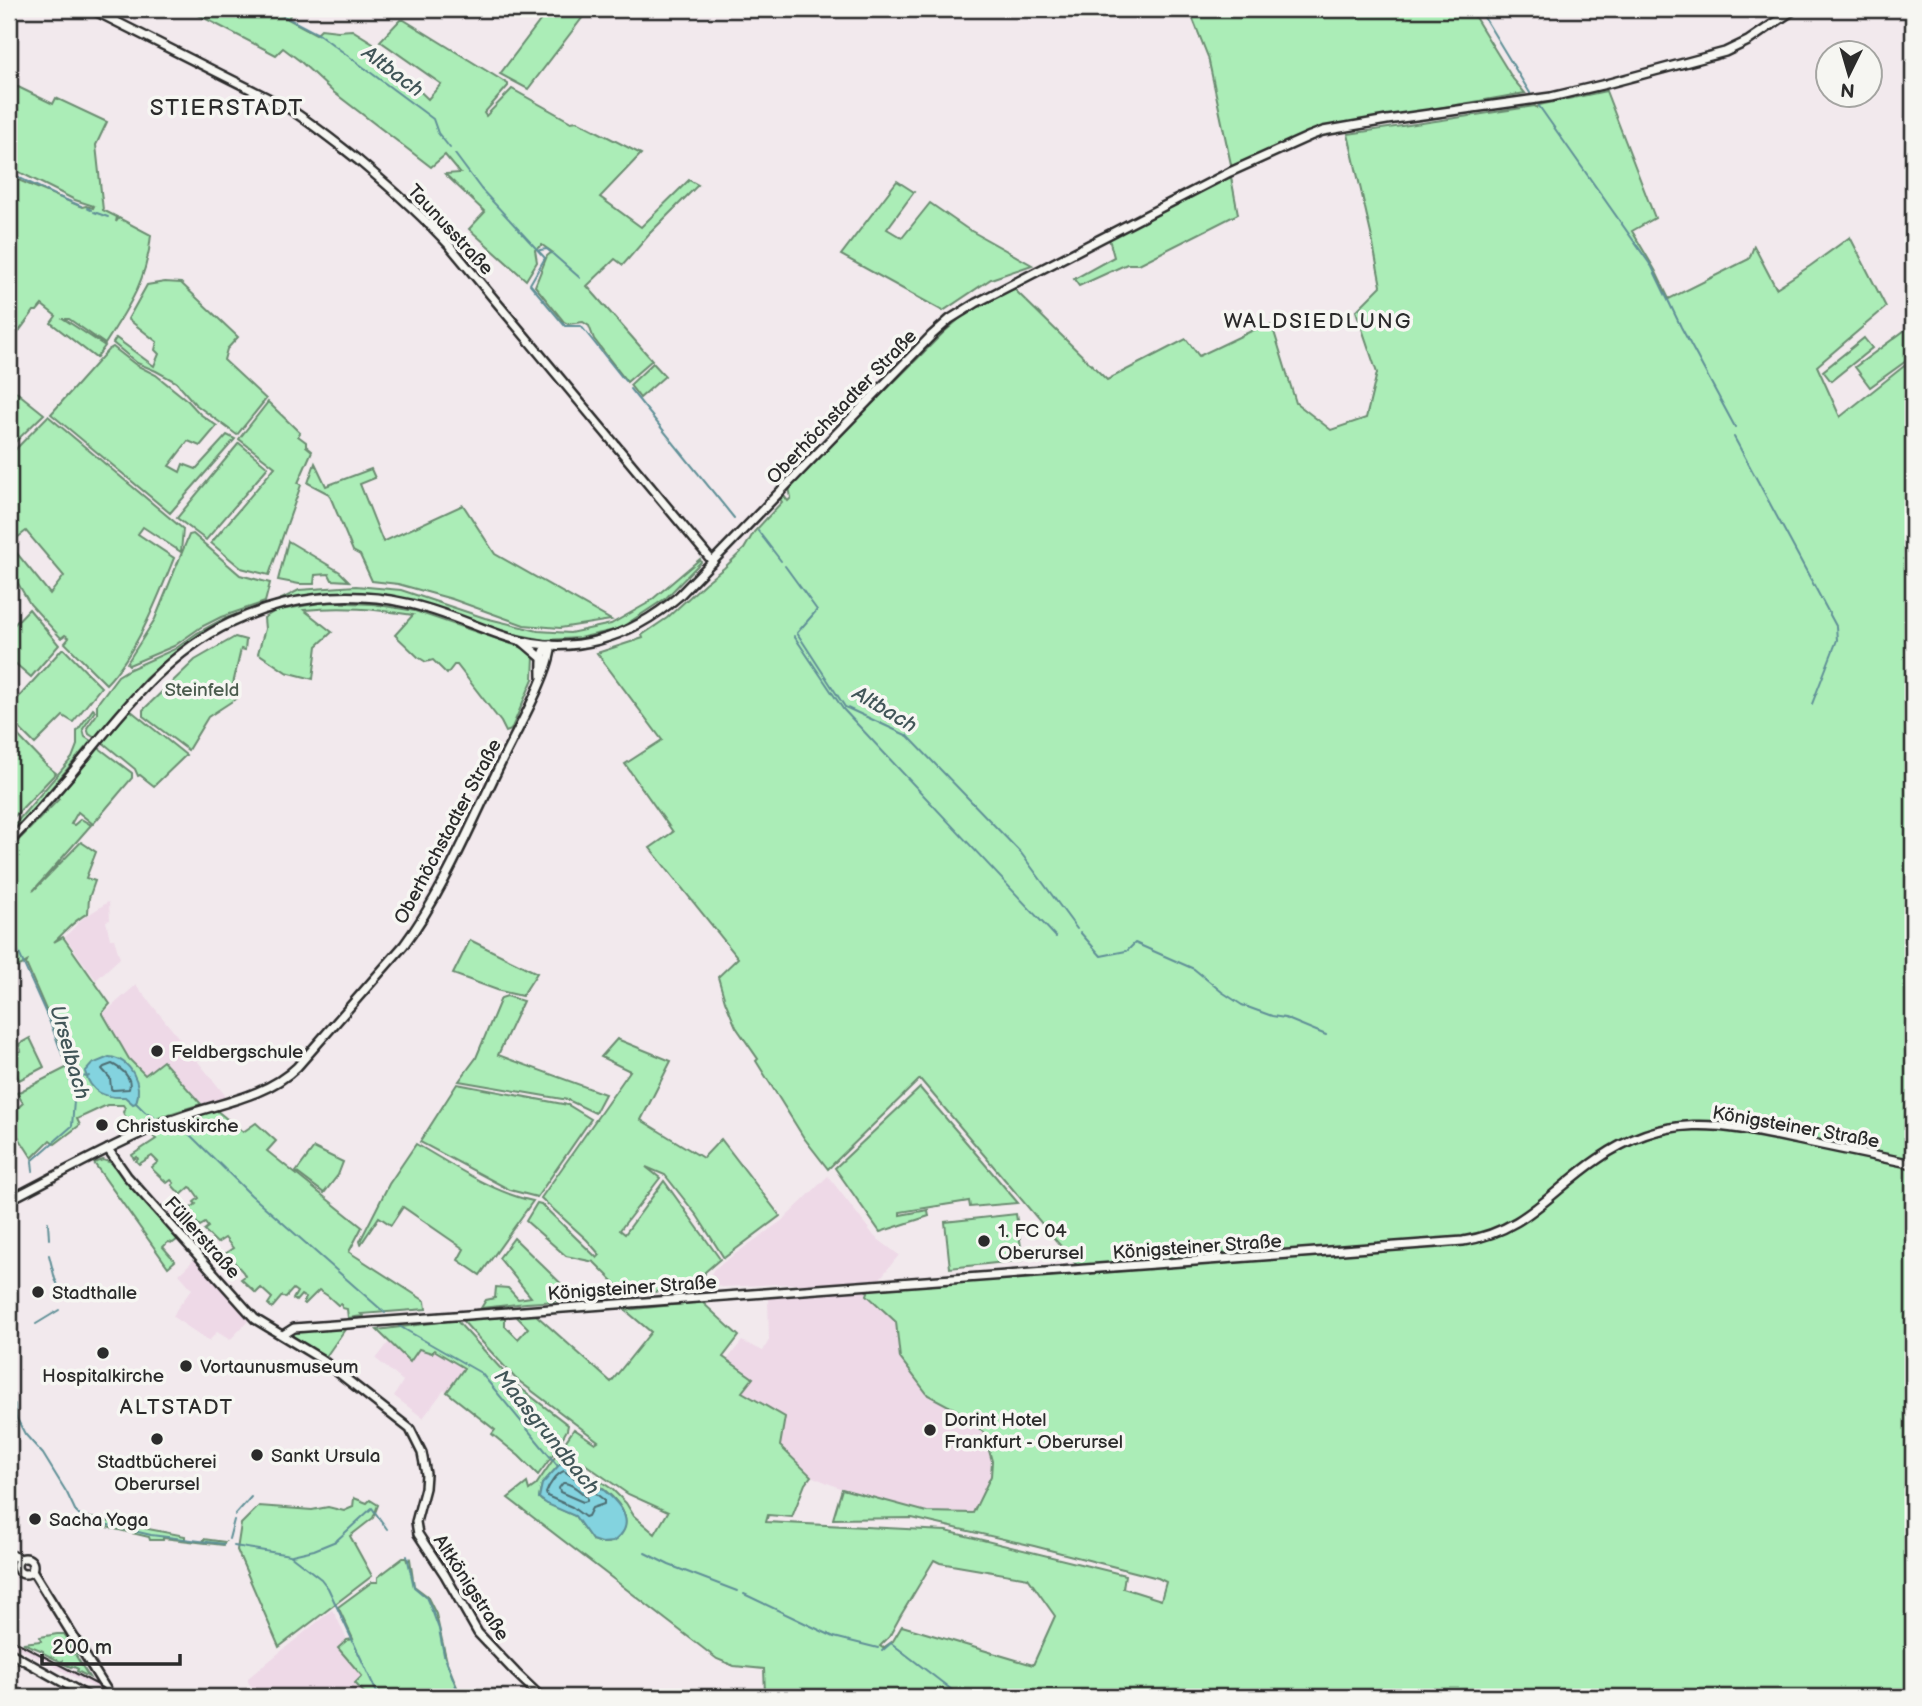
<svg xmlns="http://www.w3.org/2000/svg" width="1922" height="1706" viewBox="0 0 1922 1706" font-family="'Balsamiq Sans',sans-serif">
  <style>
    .built { fill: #eed9e7 }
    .green { fill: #abedb7; stroke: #6b8c71; stroke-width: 2; fill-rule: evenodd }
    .water { fill: #83d3df; stroke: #609097; stroke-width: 2 }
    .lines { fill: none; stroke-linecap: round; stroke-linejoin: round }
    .shore { stroke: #4e6e73; stroke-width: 2 }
    .stream { stroke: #609097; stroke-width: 2 }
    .secondary-casing { stroke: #2b2b2b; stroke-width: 12 }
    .secondary { stroke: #f6f6f2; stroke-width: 7 }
    .tram { stroke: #2b2b2b; stroke-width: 2 }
    .poi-dot { fill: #2b2b2b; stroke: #f6f6f2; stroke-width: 2.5 }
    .labels { text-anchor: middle; stroke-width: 7; stroke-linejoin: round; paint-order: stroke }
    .street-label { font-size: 19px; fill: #2b2b2b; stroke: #f6f6f2 }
    .park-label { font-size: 19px; fill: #4b5c4e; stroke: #f6f6f2 }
    .poi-label { font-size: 19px; fill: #2b2b2b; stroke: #f6f6f2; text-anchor: start }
    .water-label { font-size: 21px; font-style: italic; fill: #415558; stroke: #f6f6f2 }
    .neighbourhood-label { font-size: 21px; letter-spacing: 2px; fill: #2b2b2b; stroke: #f6f6f2 }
    .quarter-label { font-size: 23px; letter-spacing: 2px; fill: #2b2b2b; stroke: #f6f6f2 }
  </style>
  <rect width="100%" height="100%" fill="#f2e9ed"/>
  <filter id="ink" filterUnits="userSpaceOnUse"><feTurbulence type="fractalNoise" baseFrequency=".0143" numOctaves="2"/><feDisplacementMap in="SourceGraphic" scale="14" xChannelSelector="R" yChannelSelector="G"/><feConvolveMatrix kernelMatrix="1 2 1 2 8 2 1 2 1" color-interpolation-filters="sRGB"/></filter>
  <g filter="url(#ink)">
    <g class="built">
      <path d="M108,902L109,903L110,920L106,921L110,939H114L120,958L96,980L65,937L82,919Z"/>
      <path d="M136,985L225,1095L224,1097L201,1104L164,1061L145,1076L129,1059L103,1014Z"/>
      <path d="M828,1176L875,1237L899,1255L878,1281L839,1284H779L723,1287L714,1285L710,1279L711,1274L714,1269L783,1220Z"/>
      <path d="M196,1258L248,1317V1321L230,1340L217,1332L209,1341L173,1317L176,1310L192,1289L179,1274Z"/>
      <path d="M867,1291L896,1319L928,1395L962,1413L984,1433L992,1461L991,1476L974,1513L927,1512L842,1489L811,1476L780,1446L785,1417L741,1392L752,1378L727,1360L742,1341L763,1351L769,1340L768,1298Z"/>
      <path d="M389,1342L409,1362L420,1349L434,1350L464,1369L447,1392L444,1390L423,1418L394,1396L403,1381L376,1359Z"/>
      <path d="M332,1610L336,1616L374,1697H260L248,1682V1678Z"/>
      <path d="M9,1637L95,1682L100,1685L105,1693L9,1643Z"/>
    </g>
    <g class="green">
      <path d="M187,9H293L288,19L316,34L321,29L338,31L352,30L373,43L376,55L402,74L428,99L441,84L380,41L400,20H404L508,84V86L484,113L486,116L512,89L571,122L577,121L641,154L600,197L641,227L689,180L698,185L649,234V235L623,265L615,259L587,286L652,360L627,382L594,339L589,326L583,322L568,324L564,322L535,286L547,256L552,252L542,245L535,250L537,262L526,280L469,229L485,212L445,174L460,173L445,155L431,167L332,91L300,61L283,48L276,55Z"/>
      <path d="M549,9H589L528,89L500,74Z"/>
      <path d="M1189,9H1470L1513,79L1525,93L1320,129L1232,169L1208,57Z"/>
      <path d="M16,86L53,104L56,98L107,122L96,145L103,210L117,217L116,222L119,218L151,235C147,281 129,306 105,344L69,319H64L105,346L96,358L51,323L56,316L42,305L37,311H34L9,345V176L82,207L86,206L93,208L94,206L75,200L9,167V88L15,91Z"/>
      <path d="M1606,91L1655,218L1632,231L1655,270L1669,299L1749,259L1754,246L1776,288L1810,266L1850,237L1886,307L1817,366L1840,417L1913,359V1697H816L797,1693H765L764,1669L734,1666L717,1659L508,1498L527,1483L529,1490L536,1485L574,1429L595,1443L598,1441L515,1378L462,1320L505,1317V1326L518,1339L528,1328L516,1316L536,1315L611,1382L651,1332L625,1310L702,1302L739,1336L723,1357L753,1378L742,1392L785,1417L780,1446L811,1476L805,1484L792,1517L768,1515L766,1522L946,1531L1125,1575L1123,1588L1161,1600L1166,1582L1158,1578L1034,1546L912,1518L833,1519L842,1489L927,1512L973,1513L991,1476L992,1461L984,1433L962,1413L928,1395L900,1358L896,1322L867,1295L868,1292L865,1290L1085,1272L1080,1269L920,1079L828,1169L804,1138L756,1061L758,1059L736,1027L725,1001L718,977L738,958L650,848L673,832L625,764L662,740L597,653L643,638L642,635L667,618L705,583L724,568L744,549L754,532L782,502L780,499L784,496L788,501L791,498L789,487L943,333L965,314L1013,288L1107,380L1186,339L1199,356L1264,325L1265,329L1266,327L1272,325L1296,403L1331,430L1366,418L1377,373L1356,311L1381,286L1371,234L1348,134L1535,106L1537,108L1539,105ZM582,1462L628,1494L668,1512L655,1534L634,1516L626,1503L612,1489L579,1467ZM561,1463H564C584,1475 647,1509 618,1538C610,1545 601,1544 592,1540L575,1516L542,1501L539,1498L542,1484ZM934,1560L940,1563L1028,1578L1055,1616L1033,1665L902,1626L893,1641L883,1648L880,1646L889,1637L901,1615Z"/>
      <path d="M1230,172L1238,214L1139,264H1127L1079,286L1074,279L1114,257L1108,235Z"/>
      <path d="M897,181L914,192L887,229L902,238L930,203L966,228L1032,265L991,279L943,311L841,255Z"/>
      <path d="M165,282L181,283L238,337L227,349L224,360L266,399L237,435L195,404L176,382L156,371L137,363L113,343L116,338L154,366L159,354L155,350L157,342L128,319L147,285Z"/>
      <path d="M1908,328L1913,335V356L1870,387L1855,367Z"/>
      <path d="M1864,338L1872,348L1831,381L1823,371Z"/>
      <path d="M113,347L136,365L156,375L188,401L200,414L217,426L200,446L188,441L169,466L180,472L183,464L196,469L227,435L235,439L170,513L51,414L108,350Z"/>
      <path d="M653,363L665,376L640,398L630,385Z"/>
      <path d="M9,386L44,414L9,448Z"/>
      <path d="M268,402L298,431L300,433L298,436L306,442V446L312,451L298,483L301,485L269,575L241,568L211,543L275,467L239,439Z"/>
      <path d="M48,416L183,529L181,552L143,527L138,534L174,558C157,600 137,652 106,684L65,643L69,638L65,635L61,638L30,604L9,568V548L11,546L50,594L64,576L26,531L9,544V456Z"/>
      <path d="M239,443L268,467L206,540L177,518Z"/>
      <path d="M315,463L326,486L371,469L375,478L360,484L383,542L463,505L495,554L611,620L560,628L524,625L452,599L398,584L372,581L360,555L353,551L329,494L308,483Z"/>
      <path d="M193,534L240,575L270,583L265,602L221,617L201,627L174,646L129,665L127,663L155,619L189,535Z"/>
      <path d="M288,541L340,572L349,581L332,580L329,574L315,575L314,584H299L278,580Z"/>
      <path d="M700,559L701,562L666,598L619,629L579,638L546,640L508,633L423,603L383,594L344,593L276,602L299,590L356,586L401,590L485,618L538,631L570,633L611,624L648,603Z"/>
      <path d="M325,602L373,604L415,611L529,650L534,656L533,679L511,730L506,732L501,722L457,665H454L447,674L433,660L426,662L418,657L395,635L413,615C374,609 343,606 304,610L332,632L317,646L313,679L286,672L258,653L265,629L264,618L275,611Z"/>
      <path d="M263,605L200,637L176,652L145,679L95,738L89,734L87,728L97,714V704L118,676L128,670L175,649L197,633L223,619Z"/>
      <path d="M29,609L59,645L31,677L9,658V630Z"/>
      <path d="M235,637L246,640L245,650L241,649L233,684C238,688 238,692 237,698L208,717L188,750L143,716V710L195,660Z"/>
      <path d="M62,649H64L101,687L73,722L63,716L35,744L9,718V708Z"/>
      <path d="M93,709L95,711L83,729L85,737L91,741L16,830L13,826L72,758L77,745V731Z"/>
      <path d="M130,710L186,755L154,786L140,775L138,776L135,769L102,742Z"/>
      <path d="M9,726L46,765L56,773L9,822Z"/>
      <path d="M99,748L132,773V778L93,824L78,812L71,824L74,825L81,819L91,825L33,891L81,842L96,852L86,878L95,881L89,898L88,913C74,920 65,932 54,942L63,937L110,1004L103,1012V1014L129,1059L145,1075L163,1061L201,1104L163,1116L132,1131L123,1112L125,1108L123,1105H107L77,1119L80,1125L55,1144L50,1140L32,1158L9,1122V1116L23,1103L17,1093L68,1067L60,1042L26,964L27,962L16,968L14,965L9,968V850L59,799L57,797Z"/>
      <path d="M470,940L537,973L522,996L500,991L453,974Z"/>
      <path d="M507,996L523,1001L498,1055L605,1094L595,1113L568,1100L459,1081L476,1058L501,998Z"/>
      <path d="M30,1038L44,1067L19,1080L9,1057L21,1051L19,1044Z"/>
      <path d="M617,1039L671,1061L641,1120L703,1158L721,1139L780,1216L724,1258L698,1217L665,1175L646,1167L660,1178L620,1230L625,1234L664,1181L720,1259L705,1272L703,1288L626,1294L594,1262L566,1256L526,1221L537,1203L541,1204L597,1258L600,1255L587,1240L541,1198L630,1071L601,1057Z"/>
      <path d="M457,1084L568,1105L591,1119L537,1197L510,1190L420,1142Z"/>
      <path d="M920,1088L1018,1203L970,1207L969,1201L900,1212V1215L928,1210L929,1216L880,1232L835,1168Z"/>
      <path d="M216,1110L243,1132L256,1123L276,1141L267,1151L362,1227L349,1252L425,1301L426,1309L361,1314L363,1316L348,1318L347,1309L342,1308L341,1304L338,1305L328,1296L319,1290L305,1304L303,1303L306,1298L301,1295L296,1301L293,1299L297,1292L293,1289L285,1298L282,1296L272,1308L268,1304L272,1298L261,1288L256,1293L241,1279L245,1276L243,1272L226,1253L233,1248L225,1238L217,1243L204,1230L208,1227L205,1223L200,1226L186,1212L196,1204L194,1202L199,1198L192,1188L190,1187L181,1195L172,1185L174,1183L171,1180L167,1183L153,1170L152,1167L158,1162L152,1156L139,1164L136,1161L138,1159L137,1157L134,1159L132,1155L156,1139L151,1134L178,1122Z"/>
      <path d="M416,1144C453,1165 491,1192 533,1201L480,1275L458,1260L464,1249L403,1207L391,1225L379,1217L361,1244L360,1241L389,1184Z"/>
      <path d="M314,1148L343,1162L338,1175L324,1193L296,1172Z"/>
      <path d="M103,1160L112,1163L178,1239L173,1243L168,1242L163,1247L175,1261L168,1267L94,1163Z"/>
      <path d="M1016,1214L1023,1260L950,1268L945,1222Z"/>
      <path d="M514,1238L578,1300L526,1303L481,1308L486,1300L495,1298L496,1287L508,1288L518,1299L531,1297L499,1258Z"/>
      <path d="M456,1320L514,1383L568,1425L567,1430L552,1456L538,1475L519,1456L492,1434L495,1430L447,1392L464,1368L434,1350L432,1353L419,1349L410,1362L377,1330Z"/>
      <path d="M346,1328L325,1358C313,1351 299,1344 291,1334L293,1331Z"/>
      <path d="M354,1498L367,1503L370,1500L378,1505L373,1518L350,1536L372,1576L279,1647L237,1550L241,1524L259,1506L312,1510L328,1507L344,1511L353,1507Z"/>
      <path d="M86,1517L185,1536V1540L203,1542L204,1539L225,1542L223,1545L163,1538V1540H150L149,1537L81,1521Z"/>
      <path d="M403,1558H406L407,1561L410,1559L414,1586L427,1596L436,1614L447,1662L461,1697H368L355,1683L362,1676L338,1648L347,1640L353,1639L338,1607L372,1582H378V1577Z"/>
      <path d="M57,1634H64L71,1643L72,1645L70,1647L74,1654L77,1652L78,1654L76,1656L89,1677L77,1671L78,1669L72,1666L71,1667L62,1663V1661L61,1662L43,1653V1651L23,1643L41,1641L40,1637Z"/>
    </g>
    <g class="water">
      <path d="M109,1057C131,1059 143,1084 136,1103L133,1104L125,1097C105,1098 91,1093 85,1072L92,1064Z"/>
      <path d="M561,1463H564C581,1473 636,1505 624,1530C622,1534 617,1539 613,1542L601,1543L592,1540L575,1516L547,1504L539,1498L542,1484Z"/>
    </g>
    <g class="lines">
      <g class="shore">
        <path d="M112,1064C122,1069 133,1078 129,1089L113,1090L111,1089L110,1078L102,1069L104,1067Z"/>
        <path d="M564,1471L585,1485L604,1500V1504L592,1508L588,1516L585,1517L572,1507L547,1496L546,1493C549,1485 556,1474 564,1471Z"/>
        <path d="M563,1483C571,1482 581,1492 587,1497V1501L583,1502L560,1492L559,1488Z"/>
      </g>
      <g class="stream">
        <path d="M270,9L320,35L425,113L433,119L438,133L450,148"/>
        <path d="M1479,9L1530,93"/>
        <path d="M1539,106L1652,267L1681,327L1735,427"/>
        <path d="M455,154L481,189L545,258L530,284L565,326H581L625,381"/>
        <path d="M9,173L55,195"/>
        <path d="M59,197L81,206"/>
        <path d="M87,208L91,210"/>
        <path d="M94,212L108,217"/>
        <path d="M540,250L547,249L580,278"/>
        <path d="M630,389L734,518"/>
        <path d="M1734,437L1836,626L1837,640L1812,704"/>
        <path d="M758,531L781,561"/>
        <path d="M785,566L817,610L797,633L845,707L908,736L1021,853L1077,929"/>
        <path d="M794,636L843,709L1056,937"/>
        <path d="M9,931L52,1027L69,1073L74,1101L72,1126L32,1161L33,1171"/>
        <path d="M1080,932L1101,956L1126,951"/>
        <path d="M1128,950L1135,943L1194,969L1222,992L1242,1005L1272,1016L1285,1018L1326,1035"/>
        <path d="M71,1074L87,1077L89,1076"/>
        <path d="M136,1103L145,1112L154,1117"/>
        <path d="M166,1128L187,1132L251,1195L385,1313"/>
        <path d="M48,1222L49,1239"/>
        <path d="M49,1255L55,1279L65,1299"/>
        <path d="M36,1324L59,1310"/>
        <path d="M399,1326L481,1373L557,1465"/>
        <path d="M15,1404L16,1417L25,1434L43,1454L67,1493L76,1512L83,1519L151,1535L224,1544"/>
        <path d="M235,1515L251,1497"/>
        <path d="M229,1539L234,1520"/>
        <path d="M234,1546L290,1555L321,1579L328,1588L379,1697"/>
        <path d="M645,1553L669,1565L737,1591"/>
        <path d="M292,1555L314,1550L336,1541L372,1508L387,1529"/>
        <path d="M407,1556L414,1587L426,1597L433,1613L439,1629L444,1655L460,1697"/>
        <path d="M744,1594L834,1637L878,1648"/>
        <path d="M882,1651L891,1643L961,1697"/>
      </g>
      <g class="secondary-casing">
        <g id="secondary">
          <path d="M91,9L288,108C313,124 335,142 358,160C390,187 421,214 449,245L713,562"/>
          <path d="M523,642L543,659"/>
          <path d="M542,676C542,665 540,651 550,645"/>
          <path d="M9,842C30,821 50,798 70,775C118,718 161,656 230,623C284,597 347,590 406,603C441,610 473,626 507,637C571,658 630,638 679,596L932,335L950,319L976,303L1230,172L1310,136L1323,131L1387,120L1551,97L1606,84L1725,52L1748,41L1795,9"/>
          <path d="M108,1149L127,1176L255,1319L321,1359L410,1429L422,1453L426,1474L425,1488L416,1522L418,1534L445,1575L478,1633L516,1673L541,1697"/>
          <path d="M9,1200C60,1174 111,1145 164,1123C207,1104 262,1101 297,1067L404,945C445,890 473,819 504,757C515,734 553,667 551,645"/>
          <path d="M283,1335L294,1328L1463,1241C1526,1231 1549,1192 1598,1159C1667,1111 1722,1124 1798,1140C1836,1148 1875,1156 1913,1164"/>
          <path d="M9,1554L20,1559"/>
          <circle cx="25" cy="1566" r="8"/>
          <path d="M32,1570L111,1697"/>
          <path d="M9,1652L89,1697"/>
        </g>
      </g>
      <use href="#secondary" class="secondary"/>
      <path class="tram" d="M9,1638L96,1684L116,1697"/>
    </g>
  </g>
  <g class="poi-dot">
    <circle cx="157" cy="1051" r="7"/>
    <circle cx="102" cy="1125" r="7"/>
    <circle cx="984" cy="1241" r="7"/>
    <circle cx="38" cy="1292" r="7"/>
    <circle cx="103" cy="1353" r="7"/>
    <circle cx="186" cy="1366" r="7"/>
    <circle cx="930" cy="1430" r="7"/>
    <circle cx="157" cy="1439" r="7"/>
    <circle cx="257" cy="1455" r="7"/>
    <circle cx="35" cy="1519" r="7"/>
  </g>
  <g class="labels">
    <g class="street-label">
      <text transform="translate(451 229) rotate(47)" y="7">Taunusstraße</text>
      <text transform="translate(841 406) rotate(-46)" y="7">Oberhöchstadter Straße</text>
      <text transform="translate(447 831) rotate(-62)" y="7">Oberhöchstadter Straße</text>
      <text transform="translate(1796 1126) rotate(10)" y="7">Königsteiner Straße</text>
      <text transform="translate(203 1237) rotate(48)" y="7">Füllerstraße</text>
      <text transform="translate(1197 1246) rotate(-4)" y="7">Königsteiner Straße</text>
      <text transform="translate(632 1287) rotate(-4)" y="7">Königsteiner Straße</text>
      <text transform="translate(472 1587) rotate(57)" y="7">Altkönigstraße</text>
    </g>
    <g class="park-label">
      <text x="202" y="696">Steinfeld</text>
    </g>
    <g class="poi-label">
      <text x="171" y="1058">Feldbergschule</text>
      <text x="116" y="1132">Christuskirche</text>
      <text x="998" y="1237">1. FC 04<tspan x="998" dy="22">Oberursel</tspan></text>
      <text x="52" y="1299">Stadthalle</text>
      <text x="200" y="1373">Vortaunusmuseum</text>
      <text x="103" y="1382" text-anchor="middle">Hospitalkirche</text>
      <text x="944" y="1426">Dorint Hotel<tspan x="944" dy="22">Frankfurt - Oberursel</tspan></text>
      <text x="271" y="1462">Sankt Ursula</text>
      <text x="157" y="1468" text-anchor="middle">Stadtbücherei<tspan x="157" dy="22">Oberursel</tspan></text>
      <text x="49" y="1526">Sacha Yoga</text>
    </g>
    <g class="water-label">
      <text transform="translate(393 71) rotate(37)" y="7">Altbach</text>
      <text transform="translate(885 709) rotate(31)" y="7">Altbach</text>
      <text transform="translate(70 1052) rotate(74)" y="7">Urselbach</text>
      <text transform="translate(547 1432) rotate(51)" y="7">Maasgrundbach</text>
    </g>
    <g class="neighbourhood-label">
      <text x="1318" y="328">WALDSIEDLUNG</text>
      <text x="177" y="1414">ALTSTADT</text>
    </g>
    <g class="quarter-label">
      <text x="227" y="115">STIERSTADT</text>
    </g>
  </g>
  <rect width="1922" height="1706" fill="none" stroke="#f6f6f2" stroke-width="35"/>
  <rect x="18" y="18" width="1887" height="1671" fill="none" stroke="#2b2b2b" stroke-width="2.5" filter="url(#ink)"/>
  <g transform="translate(1849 74) rotate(185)"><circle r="33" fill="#f6f6f2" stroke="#a5a5a2" stroke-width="2"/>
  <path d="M0-5L12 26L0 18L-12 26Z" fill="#2b2b2b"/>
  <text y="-10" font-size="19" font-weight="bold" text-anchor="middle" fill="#2b2b2b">N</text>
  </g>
  <path d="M42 1654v10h138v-10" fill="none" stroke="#2b2b2b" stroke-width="3.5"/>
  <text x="52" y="1654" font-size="21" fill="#2b2b2b" stroke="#f6f6f2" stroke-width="5" paint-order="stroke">200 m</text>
</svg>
